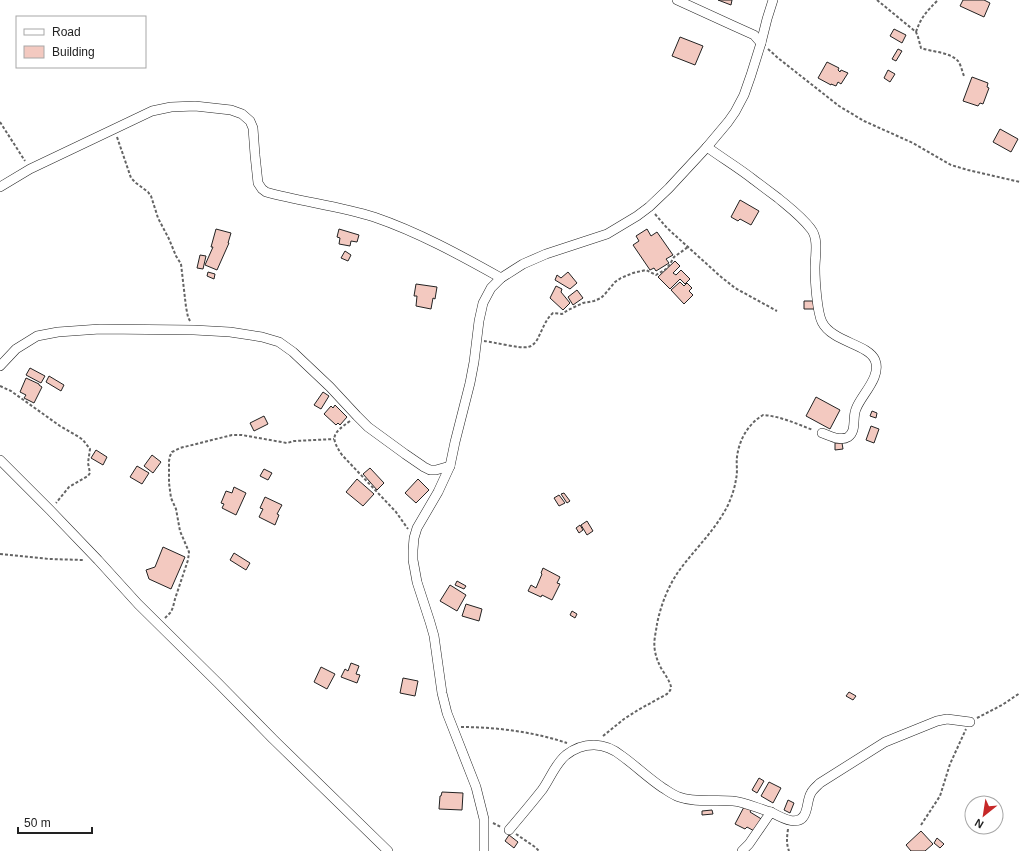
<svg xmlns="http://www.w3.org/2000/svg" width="1020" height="851" viewBox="0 0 1020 851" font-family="Arial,sans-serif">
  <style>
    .building { fill: #f3c9c0; stroke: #222 }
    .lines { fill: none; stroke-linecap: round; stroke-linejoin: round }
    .minor-casing { stroke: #222; stroke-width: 10 }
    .path { stroke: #646464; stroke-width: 2; stroke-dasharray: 3 2; stroke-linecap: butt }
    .minor { stroke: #fff; stroke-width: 9 }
  </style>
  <rect width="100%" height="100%" fill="#fff"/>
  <g class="building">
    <path d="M718,0H732L731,5Z"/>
    <path d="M963,0H984L990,3L984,17L960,6Z"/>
    <path d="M894,29L906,35L902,43L890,36Z"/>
    <path d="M680,37L703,46L695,65L672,56Z"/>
    <path d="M898,49L902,51L896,61L892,59Z"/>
    <path d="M827,62L839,68L838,70L840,72L841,70L848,73L841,84L838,82L836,86L831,84V85L818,78Z"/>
    <path d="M888,70L895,74L890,82L884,78Z"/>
    <path d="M972,77L988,83L987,87L989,88L983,104L980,103L978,106L963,101Z"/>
    <path d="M1000,129L1018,139L1011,152L993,142Z"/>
    <path d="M740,200L759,211L751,225L740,219L738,221L731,217Z"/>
    <path d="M216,229L231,233L228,243H229L217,270L205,265L213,247H211Z"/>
    <path d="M339,229L359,235L357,242L351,241L350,246L339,244L340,238L337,237Z"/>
    <path d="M647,229L651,236L657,232L673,255L666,259L669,263L656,271L654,268L650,270L633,245L639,241L636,236Z"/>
    <path d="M345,251L351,255L348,261L341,258Z"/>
    <path d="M200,255L206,256L203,269L197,268Z"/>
    <path d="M675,261L680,266L673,273L676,275L681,270L690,279L685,284L680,279L670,289L658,277Z"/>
    <path d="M208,272L215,274L214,279L207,276Z"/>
    <path d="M568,272L577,283L570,289L555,280L557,275L561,278Z"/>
    <path d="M680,282L684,286L687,283L692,288L689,291L693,295L684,304L671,290Z"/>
    <path d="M416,284L437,287L435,299L433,298L431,309L416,306L417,296H414Z"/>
    <path d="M556,286L562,289L561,292L570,303L563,310L550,298Z"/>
    <path d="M577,290L583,298L573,305L568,297Z"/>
    <path d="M804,301H813L814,309H804Z"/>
    <path d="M30,368L45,376L41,383L26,375Z"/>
    <path d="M49,376L64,385L61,391L46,382Z"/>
    <path d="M26,378L39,384V385L42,387L34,403L24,398L26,395L20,392Z"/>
    <path d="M323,392L329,396L321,409L314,405Z"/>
    <path d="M816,397L840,410L830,429L806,416Z"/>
    <path d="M335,405L347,417L340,425L338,423L336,425L324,414L331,406L333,408Z"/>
    <path d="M872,411L877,413L876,418L870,416Z"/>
    <path d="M264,416L268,424L254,431L250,423Z"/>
    <path d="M871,426L879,429L874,443L866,440Z"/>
    <path d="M835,443H842L843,449L835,450Z"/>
    <path d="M96,450L107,457L103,465L91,458Z"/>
    <path d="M152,455L161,462L153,473L144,466Z"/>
    <path d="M137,466L149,473L142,484L130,477Z"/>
    <path d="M370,468L384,483L377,490L363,474Z"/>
    <path d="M264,469L272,473L268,480L260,476Z"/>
    <path d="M357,479L374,494L363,506L346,492Z"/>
    <path d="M418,479L429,490L416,503L405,493Z"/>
    <path d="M234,487L246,493L236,515L222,508L224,504L221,503L226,491L232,493Z"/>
    <path d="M564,493L570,501L567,503L561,494Z"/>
    <path d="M559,495L565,503L559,506L554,498Z"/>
    <path d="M265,497L282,505L277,514L279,515L275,525L259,517L263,509L260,508Z"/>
    <path d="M587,521L593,531L587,535L581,525Z"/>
    <path d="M580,525L583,530L579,533L576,528Z"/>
    <path d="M163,547L185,557L171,589L149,579L146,570L155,567Z"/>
    <path d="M234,553L250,563L246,570L230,560Z"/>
    <path d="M543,568L560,577L557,583L560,584L552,600L542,595L541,597L528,591L531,585L536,588L542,574L541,573Z"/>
    <path d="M457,581L466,586L464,589L455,585Z"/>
    <path d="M450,585L466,595L457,611L440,601Z"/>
    <path d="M466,604L482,609L479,621L462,616Z"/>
    <path d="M572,611L577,614L575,618L570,615Z"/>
    <path d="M351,663L359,666L356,674L360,675L357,683L341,677L345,669L348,671Z"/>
    <path d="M321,667L335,674L327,689L314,682Z"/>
    <path d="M403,678L418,681L415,696L400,693Z"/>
    <path d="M849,692L856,696L853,700L846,696Z"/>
    <path d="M759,778L764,781L757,793L752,790Z"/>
    <path d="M769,782L781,788L773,803L761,796Z"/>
    <path d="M442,792L463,793L462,810L439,809L440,796H441Z"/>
    <path d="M788,800L794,803L790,813L784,810Z"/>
    <path d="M745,805L752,809L750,812L763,820L756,832L747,827L745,829L735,824Z"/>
    <path d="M712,810L713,814L702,815V811Z"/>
    <path d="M921,831L933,844L925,851H911L906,845Z"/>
    <path d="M509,835L518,842L514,848L505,841Z"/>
    <path d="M937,838L944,844L940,848L934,843Z"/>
  </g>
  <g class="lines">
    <g class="minor-casing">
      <g id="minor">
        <path d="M677,0L734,26L754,35L761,43"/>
        <path d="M707,147C722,158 739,168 754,180C762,186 770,192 778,198C790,208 802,217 811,229C819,239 815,256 815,268C815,280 817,312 822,322C832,342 868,344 875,360C882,377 861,395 856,409C852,418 857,431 848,437C840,442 829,435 822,433"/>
        <path d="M0,187L30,169L152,111L171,107L195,106L231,110L242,114L250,121L253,128L255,155L258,183L262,189L266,192C302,202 339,206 374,217C418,232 460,255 501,278"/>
        <path d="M0,366L16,349L37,336L58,332L100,329L194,330L230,332L262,337L279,342L293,352L330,387L357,416L368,427L405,454L424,467L430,470H436L450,466"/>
        <path d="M0,460L50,510L98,560L138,604L218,683L273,739L388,851"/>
        <path d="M509,830C520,817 531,804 542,790C550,779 555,764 566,755C584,741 605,742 622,756C636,766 648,778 663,788C668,791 673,795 679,797C696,803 715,799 733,801C745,802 759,809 771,812"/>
        <path d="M484,851V819L476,787L447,713L442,693L434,636L430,622L417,582L413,560V550L414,538L417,528L438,492L450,466L455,442L470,383L474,362L479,321L483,303L491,288L501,278L523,264L546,254L607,234L637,216L649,207L669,188L707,147L728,122L735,112L744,95L751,75L761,43L767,19L773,0"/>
        <path d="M742,851L749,844L771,812C782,818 801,829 806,811C808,805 808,798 811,793C813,789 817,786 820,783L885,742L937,721L947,719L970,722"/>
      </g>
    </g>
    <g class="path">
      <path d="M877,0L916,32L918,37L921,48C932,52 950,52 958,61C961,65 962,71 964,76"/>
      <path d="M916,32C921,17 927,11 938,0"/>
      <path d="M768,49L778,58L839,106L864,121L913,143L951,165L968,170L1020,182"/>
      <path d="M0,122L25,161"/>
      <path d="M117,137L131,178L136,183L148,192L151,196L158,218L169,239L176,256L181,264L186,307L188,317L190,321"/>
      <path d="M655,214L667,228L720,276L735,288L777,311"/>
      <path d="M484,341C494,342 520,349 528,347C533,346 537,341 539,336C543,328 546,319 553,313L562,314L568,310L583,303L594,301L601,298L605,294L615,282L621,278L633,273L646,270L656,275L666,269L670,264L674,257L688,247"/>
      <path d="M0,386L11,391L60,426L79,437L83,440L90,449L88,463L90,473L88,476L69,487L56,503"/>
      <path d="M350,421C332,434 330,437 342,455L396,512L408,529"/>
      <path d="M0,554L49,559L84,560"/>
      <path d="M165,618L171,612L173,607L175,599L188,560L189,552L180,531L176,509L171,498L169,483V461L170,456L172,452L180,448L232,435H242L287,443L294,441L334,439"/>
      <path d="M977,718L1002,705L1020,693"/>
      <path d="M461,727C497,727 534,732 567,743"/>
      <path d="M603,736L624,719L638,710L667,694C669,692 671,690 671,687C670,681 664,673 661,668C658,662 656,657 655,651C653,642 656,632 657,624C661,604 669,584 681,568C697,547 716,529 728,505C732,496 735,487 736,479C738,471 736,464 737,457C739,440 748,424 763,415C780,416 797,424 813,430"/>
      <path d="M493,823L501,827"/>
      <path d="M921,825L940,796L950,764L966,729"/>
      <path d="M788,829C787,837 786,843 789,851"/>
      <path d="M516,834L535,847L539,851"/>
    </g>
    <use href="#minor" class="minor"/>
  </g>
  <rect x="16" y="16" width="130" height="52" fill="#ffffff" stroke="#a7a7a7"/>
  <rect x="24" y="29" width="20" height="6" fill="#ffffff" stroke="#a7a7a7"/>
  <text x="52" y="36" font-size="12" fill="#222222">Road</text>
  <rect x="24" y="46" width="20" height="12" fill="#f3c9c0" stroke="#a7a7a7"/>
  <text x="52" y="56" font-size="12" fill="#222222">Building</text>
  <g transform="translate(984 815) rotate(210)"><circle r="19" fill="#ffffff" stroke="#a7a7a7"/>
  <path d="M0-3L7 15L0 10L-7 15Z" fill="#c62828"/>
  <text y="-6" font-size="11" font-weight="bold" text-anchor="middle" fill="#222222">N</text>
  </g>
  <path d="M18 827v6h74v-6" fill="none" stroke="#222222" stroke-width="2"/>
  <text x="24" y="827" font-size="12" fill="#222222" stroke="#ffffff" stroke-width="3" paint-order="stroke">50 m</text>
</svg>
